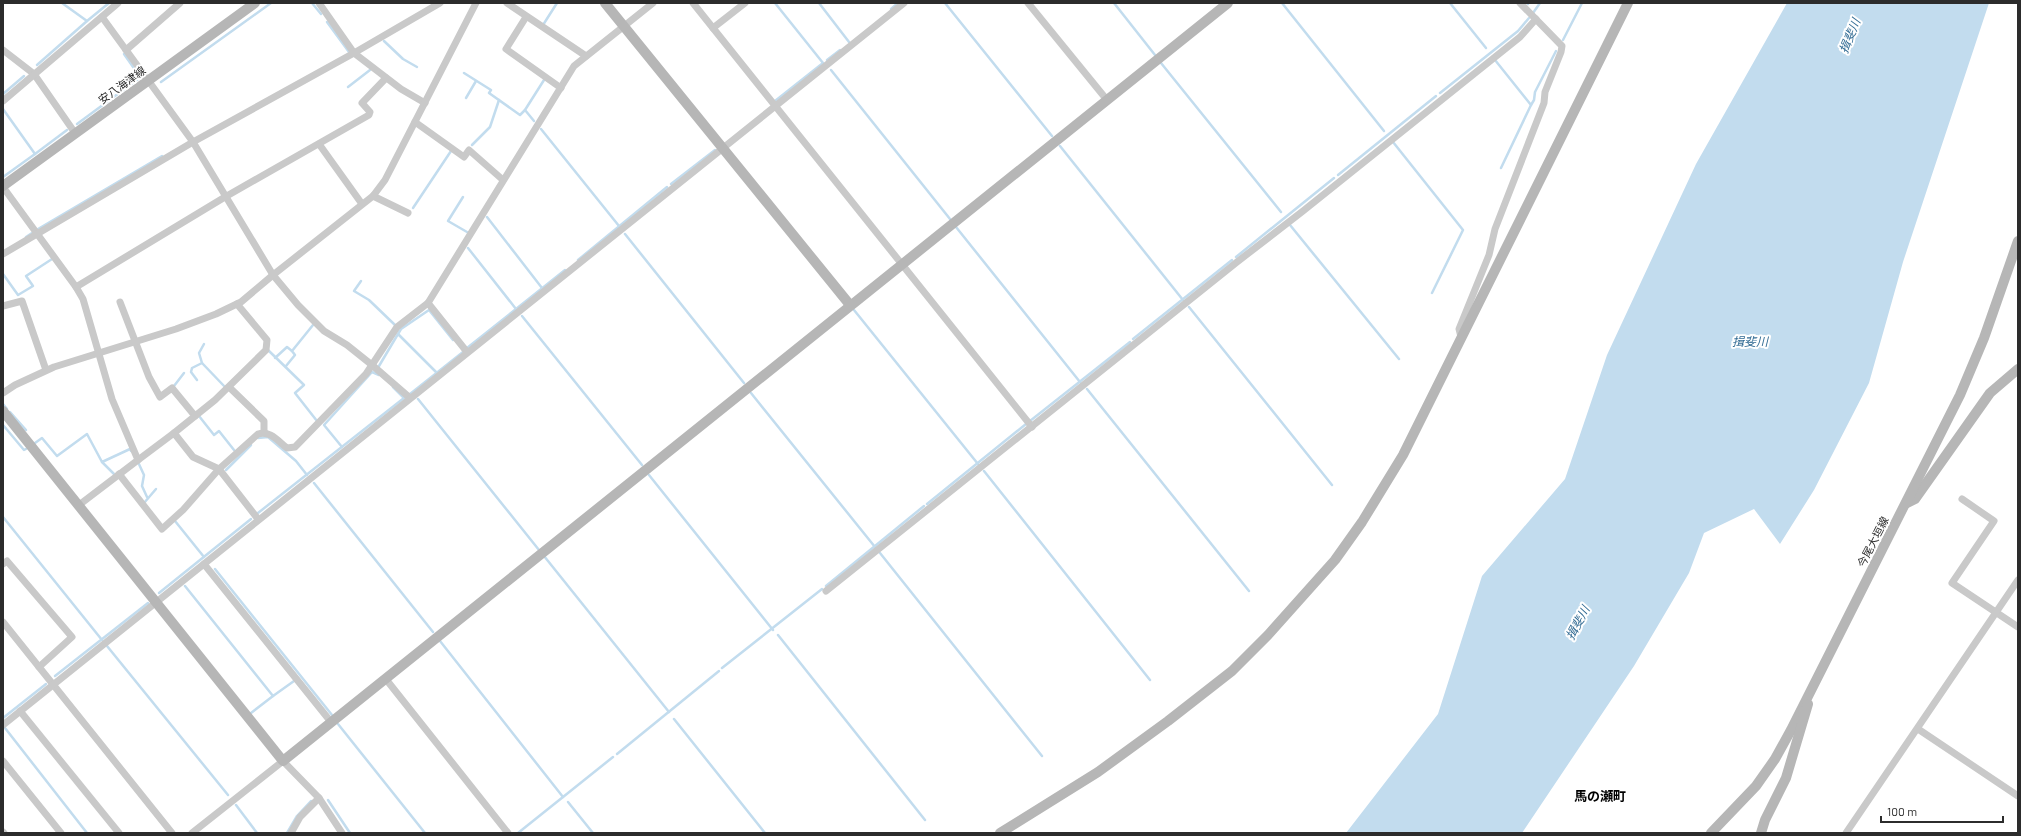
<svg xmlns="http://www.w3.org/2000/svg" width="2021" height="836" viewBox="0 0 2021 836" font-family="Barlow,'Noto Sans JP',sans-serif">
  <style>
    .water { fill: #c2dcee }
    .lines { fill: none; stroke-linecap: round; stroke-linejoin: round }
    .stream { stroke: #c2dcee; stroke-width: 2.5 }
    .street { stroke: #c9c9c9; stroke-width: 7 }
    .secondary { stroke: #b6b6b6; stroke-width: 10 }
    .labels { text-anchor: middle; stroke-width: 4; stroke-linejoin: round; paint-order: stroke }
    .street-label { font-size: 11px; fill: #2c2c2c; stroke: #fff }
    .water-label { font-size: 12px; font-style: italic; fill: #346d95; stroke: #fff }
    .quarter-label { font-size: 13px; font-weight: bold; fill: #000; stroke: #fff }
  </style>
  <rect width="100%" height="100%" fill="#fff"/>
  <path class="water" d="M1787,3H1989L1903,262L1869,383L1814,490L1780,544L1754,509L1704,533L1689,573L1634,666L1522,833H1346L1438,714L1482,576L1565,479L1607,355L1696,164Z"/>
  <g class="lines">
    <g class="stream">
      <path d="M62,3L87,21L109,3"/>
      <path d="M312,3L321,14"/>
      <path d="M775,3L823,63"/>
      <path d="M819,3L849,42"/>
      <path d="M945,3L1052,136"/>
      <path d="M1114,3L1155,55"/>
      <path d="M1282,3L1384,131"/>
      <path d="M1450,3L1486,48"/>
      <path d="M1527,3L1528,4"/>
      <path d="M891,9L898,3"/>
      <path d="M1533,13L1540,3"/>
      <path d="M327,22L349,52"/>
      <path d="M543,25L557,3"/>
      <path d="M1563,40L1582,3"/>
      <path d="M384,41L403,59L417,67"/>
      <path d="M827,60L840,50"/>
      <path d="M1495,60L1531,105L1534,100L1535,92L1556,51"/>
      <path d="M1161,63L1281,212"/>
      <path d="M37,65L87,21"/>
      <path d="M831,70L950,219"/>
      <path d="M464,73L491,90L489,93L520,115L525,110"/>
      <path d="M161,82L271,3"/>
      <path d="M348,87L370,70"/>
      <path d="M1440,93L1518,31L1529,18"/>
      <path d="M3,94L24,76"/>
      <path d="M466,98L476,81"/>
      <path d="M775,101L823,63"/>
      <path d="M3,109L35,154L3,177"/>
      <path d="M534,121L525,110L544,80"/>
      <path d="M77,124L138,79V74L124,54"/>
      <path d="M541,129L619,226"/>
      <path d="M1393,142L1463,230L1432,293"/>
      <path d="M472,145L490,127L499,100"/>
      <path d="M1060,146L1183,300"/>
      <path d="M35,154L67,130"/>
      <path d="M1501,168L1531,105"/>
      <path d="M1338,175L1436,96"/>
      <path d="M671,184L715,150"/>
      <path d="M463,197L448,221L467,232"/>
      <path d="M413,208L451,151"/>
      <path d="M487,217L542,288"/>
      <path d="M1290,225L1399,359"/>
      <path d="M956,227L1080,382"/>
      <path d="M38,229L162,156"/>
      <path d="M625,234L744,383"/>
      <path d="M26,237L32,233"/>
      <path d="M468,248L516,309"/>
      <path d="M1236,257L1334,178"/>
      <path d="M578,260L667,187"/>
      <path d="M3,274L18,295L33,286L26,276L52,259"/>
      <path d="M361,281L354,291L369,300L395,325"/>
      <path d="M1189,307L1332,485"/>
      <path d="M854,310L978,464"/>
      <path d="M522,316L642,465"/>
      <path d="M398,334L401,329L429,310L453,340"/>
      <path d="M1133,339L1232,260"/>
      <path d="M204,344L199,353L202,363L225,387"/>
      <path d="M467,348L565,270"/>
      <path d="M268,350L304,385L295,393L317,421"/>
      <path d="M275,358L287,347L292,351"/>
      <path d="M286,366L295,355L292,351L313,325"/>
      <path d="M379,366L398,334L437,373"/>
      <path d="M372,372L379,375"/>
      <path d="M197,380L191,372L192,368L202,363"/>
      <path d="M174,386L184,373"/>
      <path d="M1087,389L1249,591"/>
      <path d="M751,393L875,547"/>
      <path d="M410,394L463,352"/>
      <path d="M418,399L539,550"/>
      <path d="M3,404L7,409"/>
      <path d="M10,412L26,430"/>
      <path d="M199,416L214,435L219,431L234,450"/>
      <path d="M1030,421L1130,342"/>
      <path d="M3,425L24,450L26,449"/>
      <path d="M258,438L268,437L296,461L307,475"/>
      <path d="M35,443L42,438L57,456L87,434L102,462L130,449L131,451"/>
      <path d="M342,447L324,425L372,372"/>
      <path d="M102,462L114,474"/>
      <path d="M138,462L144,475L142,486L147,497"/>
      <path d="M226,470L251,445"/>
      <path d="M984,471L1150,680"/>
      <path d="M649,475L773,630"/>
      <path d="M314,483L433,632"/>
      <path d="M144,503L156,489"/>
      <path d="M927,504L1026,424"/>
      <path d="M258,513L404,398L393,387"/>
      <path d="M3,517L102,640"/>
      <path d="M175,521L204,557"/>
      <path d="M880,553L1042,756"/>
      <path d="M544,556L669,712"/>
      <path d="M215,569L332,715"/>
      <path d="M185,586L273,696L294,681"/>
      <path d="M826,586L924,506"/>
      <path d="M159,593L251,519"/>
      <path d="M778,635L925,820"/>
      <path d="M440,641L563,797"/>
      <path d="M107,646L228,795"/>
      <path d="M722,668L822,589"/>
      <path d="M55,676L148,603"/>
      <path d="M251,713L273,696"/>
      <path d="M3,718L46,684"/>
      <path d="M674,719L765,833"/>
      <path d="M338,724L425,833"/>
      <path d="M5,728L87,833"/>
      <path d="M617,754L719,671"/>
      <path d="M328,800L350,833"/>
      <path d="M568,802L593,833"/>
      <path d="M236,805L257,833"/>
      <path d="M287,833L297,816L311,801"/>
      <path d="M518,833L613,757"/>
    </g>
    <g class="street">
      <path d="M319,3L354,53L401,89L425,103"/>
      <path d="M507,3L586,56"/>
      <path d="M693,3L1032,427"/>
      <path d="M1028,3L1107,100"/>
      <path d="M102,17L193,142L273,275L298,305L324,331L347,345L372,365L410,398"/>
      <path d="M526,17L506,49L561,88"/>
      <path d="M713,28L745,3"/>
      <path d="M3,50L34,74L75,133"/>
      <path d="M126,50L180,3"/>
      <path d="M3,101L118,3"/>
      <path d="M415,122L464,157L469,150L503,180"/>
      <path d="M319,144L362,204"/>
      <path d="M3,187L76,287L83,299L112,399L138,460L79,505"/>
      <path d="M373,196L408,213"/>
      <path d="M3,254L193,142L354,53L440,3"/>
      <path d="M76,287L225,197L369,115L370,112L362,103L386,78"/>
      <path d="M120,302L149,377L160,397L172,388L195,416"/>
      <path d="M3,306L22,301L46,370"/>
      <path d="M1461,337L1459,329L1489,255L1495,229L1544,103L1545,92L1561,52L1562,46L1520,3"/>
      <path d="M467,352L428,303L574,66L653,3"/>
      <path d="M229,387L264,421V432"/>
      <path d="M3,393L15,385L54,367L176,329L216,314L241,302L273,275L373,196L385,180L476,3"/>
      <path d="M174,433L215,400L266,350L267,340L237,304"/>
      <path d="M119,474L162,529L183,510L219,469L193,457L174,433L138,460"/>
      <path d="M1962,499L1994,521L1952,583L2018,627"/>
      <path d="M258,519L219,469L258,434C270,430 278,441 287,448L295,447L366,374L397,327L428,303"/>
      <path d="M3,564L7,561L72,637L39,667"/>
      <path d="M204,564L331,722"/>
      <path d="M826,591L1237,262L1303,211L1520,37L1536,19"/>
      <path d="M3,622L172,833"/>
      <path d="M385,678L508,833"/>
      <path d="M20,711L119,833"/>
      <path d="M3,725L904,3"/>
      <path d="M1918,729L2018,796"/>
      <path d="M3,761L61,833"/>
      <path d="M3,832L4,833"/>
      <path d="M192,833L283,761L319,798L342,833"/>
      <path d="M291,833L300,817L319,798"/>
      <path d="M1846,833L2018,580"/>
    </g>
    <g class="secondary">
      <path d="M605,3L850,305"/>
      <path d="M3,186L255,3"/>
      <path d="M3,411L283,761L1228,3"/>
      <path d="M1907,503L1915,499L1990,393L2018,369"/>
      <path d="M1000,833L1098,772L1168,721L1232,671L1268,635L1335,560L1362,522L1403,455L1628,3"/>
      <path d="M1711,833L1756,786L1775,759L1791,730L1960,395L1984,338L2018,241"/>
      <path d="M1761,833L1765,820L1786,778L1808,704"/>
    </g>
  </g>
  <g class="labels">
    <g class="street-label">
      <text transform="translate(122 85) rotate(-36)" y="4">安八海津線</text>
      <text transform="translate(1873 542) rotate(-63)" y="4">今尾大垣線</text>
    </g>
    <g class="water-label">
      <text transform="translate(1850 36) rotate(-68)" y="4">揖斐川</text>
      <text x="1750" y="346">揖斐川</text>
      <text transform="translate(1578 623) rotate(-62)" y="4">揖斐川</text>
    </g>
    <g class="quarter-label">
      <text x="1600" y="801">馬の瀬町</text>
    </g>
  </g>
  <rect width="2021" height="836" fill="none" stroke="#2c2c2c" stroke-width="8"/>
  <path d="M1881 816v6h122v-6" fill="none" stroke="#2c2c2c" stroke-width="2"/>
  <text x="1887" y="816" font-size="12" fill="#2c2c2c" stroke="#ffffff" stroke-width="3" paint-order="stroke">100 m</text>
</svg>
